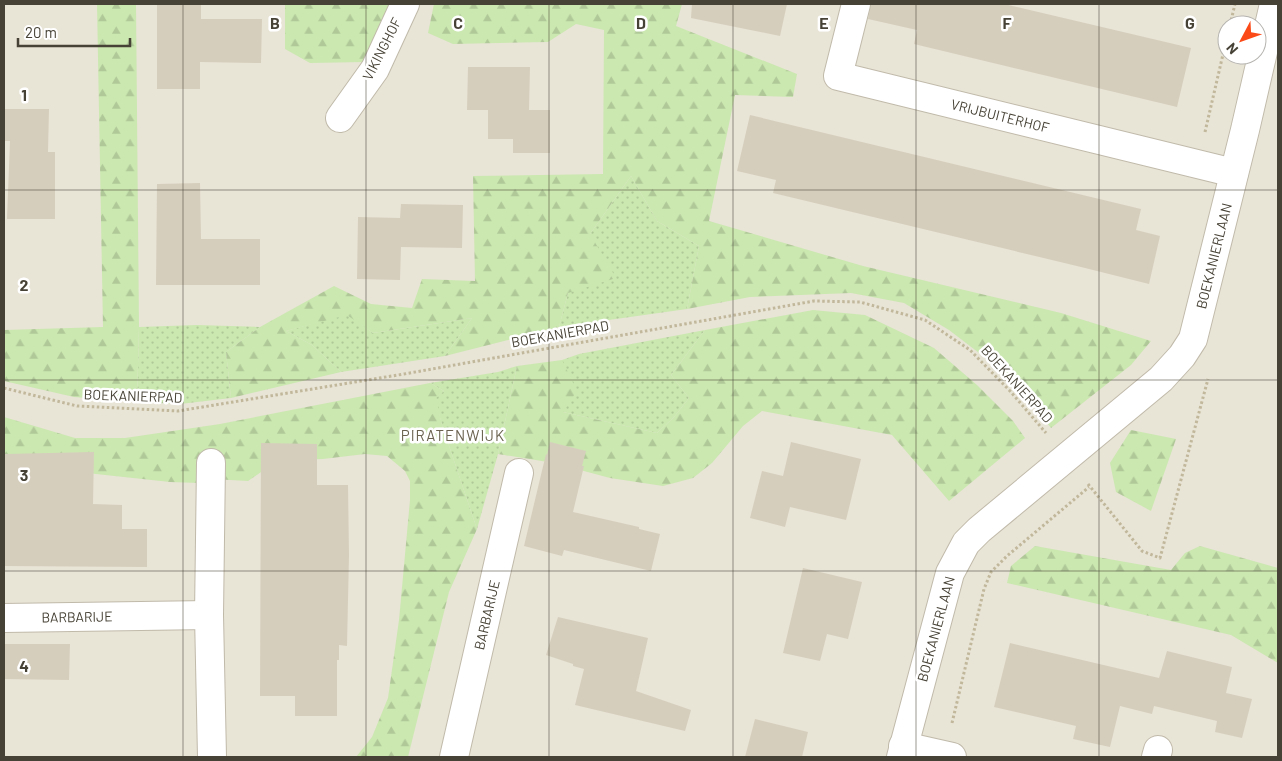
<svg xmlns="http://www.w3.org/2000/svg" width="1282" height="761" viewBox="0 0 1282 761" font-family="Barlow,sans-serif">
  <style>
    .residential { fill: #e8e4d6; fill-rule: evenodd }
    .grass { fill: url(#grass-dots) }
    .forest { fill: url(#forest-firs) }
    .building { fill: #d6cebd }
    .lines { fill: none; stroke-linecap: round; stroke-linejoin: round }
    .street-casing { stroke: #c0baaa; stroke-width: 30 }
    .path { stroke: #c1b79b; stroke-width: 3; stroke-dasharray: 2.5 2.5; stroke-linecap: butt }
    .street { stroke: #fff; stroke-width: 28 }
    .grid { fill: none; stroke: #474236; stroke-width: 1; stroke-opacity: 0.55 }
    .labels { text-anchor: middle; stroke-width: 5; stroke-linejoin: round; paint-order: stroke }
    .street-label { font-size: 14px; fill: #474236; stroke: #fff }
    .neighbourhood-label { font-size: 15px; letter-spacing: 1px; fill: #6a614e; stroke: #fff }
    .grid-label { font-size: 16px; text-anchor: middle; font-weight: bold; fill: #474236; stroke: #fff; stroke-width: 5; stroke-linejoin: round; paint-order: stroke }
  </style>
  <defs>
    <pattern id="grass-dots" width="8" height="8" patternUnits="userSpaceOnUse" patternTransform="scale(1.25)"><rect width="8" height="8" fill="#cbe8b0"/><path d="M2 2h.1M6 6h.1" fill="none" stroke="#b0c898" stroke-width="1.8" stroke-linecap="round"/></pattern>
    <pattern id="forest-firs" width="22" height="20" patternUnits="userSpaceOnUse" patternTransform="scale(1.25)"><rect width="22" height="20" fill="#cbe8b0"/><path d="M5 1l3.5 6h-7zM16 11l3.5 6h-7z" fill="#b0c898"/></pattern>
  </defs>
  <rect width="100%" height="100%" fill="#f4f1e8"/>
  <path class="residential" d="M4,4H1278V757H4ZM1227,25H1257V55H1227Z"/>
  <g class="grass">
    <path d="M631,176L657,221L699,246L687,309L559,327L568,293L590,234Z"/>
    <path d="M347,314L373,333L472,318L445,356L341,372L312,345L286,331Z"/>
    <path d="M197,325L260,327L226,352L231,398L180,404L137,402L139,327Z"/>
    <path d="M705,330L671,375L689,398L674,417L657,433L563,412L562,360L579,354Z"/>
    <path d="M517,366L498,454L477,529L442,425L435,398L444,391L430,383L498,372Z"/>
  </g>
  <g class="forest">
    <path d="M97,4H136L139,327L137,402L74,397L4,381V330L103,327Z"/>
    <path d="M285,4H390L365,62L310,63L285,49Z"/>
    <path d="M434,4H682L676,26L797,74L793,97L735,95L709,221L863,266L1061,313L1151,341L1131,365L1051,428L1025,395L1000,369L949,330L904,303L851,293L750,297L687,309L699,246L657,221L631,176L590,234L616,278L568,293L559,327L445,356L472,318L373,333L347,315L286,331L312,345L341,372L231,398L226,352L260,327L334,286L371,304L412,308L422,279L475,281L473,176L603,174L604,30L576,24L548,42L453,44L428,33Z"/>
    <path d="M813,310L865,315L934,348L977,385L1013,421L1025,438L949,501L892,435L762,411L743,426L712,463L693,478L663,486L610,478L554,463L498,454L517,366L562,360L577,391L563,412L657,433L674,417L689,398L671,375L705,330Z"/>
    <path d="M430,383L444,391L436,398L442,425L477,529L449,592L408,757H356L372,737L388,698L399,620L410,500V481L405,471L387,456L365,454L323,459L283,460L264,470L248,481L212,479L199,483L170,482L22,466L4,465V417L75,438H125L220,424Z"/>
    <path d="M1131,430L1176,439L1151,511L1116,492L1110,463Z"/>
    <path d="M1035,546L1171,570L1185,553L1200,546L1278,568V663L1231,635L1007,583L1011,566Z"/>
  </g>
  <g class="building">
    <path d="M157,4H201V19H262L261,63L200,62V89H157Z"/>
    <path d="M692,4H787L780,36L691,18Z"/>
    <path d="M871,4H1004L1191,48L1177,107L914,44L917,30L868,19Z"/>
    <path d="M468,67H530L529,110H550V153H513V139H488V110H467Z"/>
    <path d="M4,109H49L48,152H55V219H7L10,141H4Z"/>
    <path d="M750,115L1141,209L1136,230L1160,236L1149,284L1081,267L773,193L776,180L737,171Z"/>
    <path d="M200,183L201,239H260V285H156L157,184Z"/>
    <path d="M401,204L463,205L462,248L401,247L400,280L357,279L358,217L400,218Z"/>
    <path d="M550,442L586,451L582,466H584L573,512L639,527V529L660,534L651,571L564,550L562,556L524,546L546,454L547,455Z"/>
    <path d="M791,442L861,459L846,520L790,507L785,527L750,518L762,471L783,476Z"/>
    <path d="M261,443L317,444V485H348L349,555L347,646L339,645V660H337V716H295V696H260Z"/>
    <path d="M94,452L93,504L122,505V529H147V567L4,566L5,454Z"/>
    <path d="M803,568L862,582L848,639L827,634L820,661L783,653Z"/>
    <path d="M558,617L648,638L636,691L691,710L685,731L575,705L584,669L573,666V664L546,655Z"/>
    <path d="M1010,643L1159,678L1167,651L1232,667L1226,693L1252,699L1242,738L1215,732L1217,721L1154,706L1152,714L1120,706L1110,747L1073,739L1076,726L994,707Z"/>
    <path d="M4,644H70L69,680L4,679Z"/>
    <path d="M755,719L808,732L802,757H745Z"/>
  </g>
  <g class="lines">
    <g class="street-casing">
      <g id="street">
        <path d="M856,4L838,76L1234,173"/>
        <path d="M340,118L375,69L405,4"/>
        <path d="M211,463L209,615L212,757"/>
        <path d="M4,618L209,615"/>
        <path d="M903,746L952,757"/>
        <path d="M454,757L519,473"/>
        <path d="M901,757L950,573L966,543L979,530L1161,379L1182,356L1193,339L1245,130L1274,4"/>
        <path d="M1156,757L1158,750"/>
      </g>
    </g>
    <g class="path">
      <path d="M1230,25L1235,4"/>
      <path d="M1205,132L1227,37"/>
      <path d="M4,388L77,406L178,411L404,374L814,301L860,302L925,320L970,350L1010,391L1046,433"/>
      <path d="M1088,484L1142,551L1160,558L1208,379"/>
      <path d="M952,723L984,589L991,572L1007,556L1089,487"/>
    </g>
    <use href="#street" class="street"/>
  </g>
  <path class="grid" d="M183,4V757M366,4V757M549,4V757M733,4V757M916,4V757M1099,4V757M4,190H1278M4,380H1278M4,571H1278"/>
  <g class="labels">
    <g class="street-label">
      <text transform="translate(382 49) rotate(-63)" y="5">VIKINGHOF</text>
      <text transform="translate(1000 116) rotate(14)" y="5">VRIJBUITERHOF</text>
      <text transform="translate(1214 256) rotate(-76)" y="5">BOEKANIERLAAN</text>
      <text transform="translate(560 334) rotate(-10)" y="5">BOEKANIERPAD</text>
      <text transform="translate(1017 384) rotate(48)" y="5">BOEKANIERPAD</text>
      <text transform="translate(133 396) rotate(2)" y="5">BOEKANIERPAD</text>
      <text transform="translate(487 615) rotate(-77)" y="5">BARBARIJE</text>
      <text transform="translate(77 617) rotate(-1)" y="5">BARBARIJE</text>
      <text transform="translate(936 629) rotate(-75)" y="5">BOEKANIERLAAN</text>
    </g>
    <g class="neighbourhood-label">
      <text x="453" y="441">PIRATENWIJK</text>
    </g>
  </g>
  <g class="grid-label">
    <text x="275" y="29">B</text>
    <text x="458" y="29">C</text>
    <text x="641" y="29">D</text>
    <text x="824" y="29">E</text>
    <text x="1007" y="29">F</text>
    <text x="1190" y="29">G</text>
    <text x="24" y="101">1</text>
    <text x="24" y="291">2</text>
    <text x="24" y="481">3</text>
    <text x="24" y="672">4</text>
  </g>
  <rect width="1282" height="761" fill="none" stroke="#474236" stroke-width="10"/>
  <g transform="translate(1242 40) rotate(229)"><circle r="24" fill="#ffffff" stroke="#b5b3af"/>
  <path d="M0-4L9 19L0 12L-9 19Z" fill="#fb4a18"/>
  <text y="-8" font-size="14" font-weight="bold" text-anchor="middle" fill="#474236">N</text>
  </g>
  <path d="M18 38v8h112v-8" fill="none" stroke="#474236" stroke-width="2.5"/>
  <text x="25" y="38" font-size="15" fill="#474236" stroke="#ffffff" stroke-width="4" paint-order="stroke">20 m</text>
</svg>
